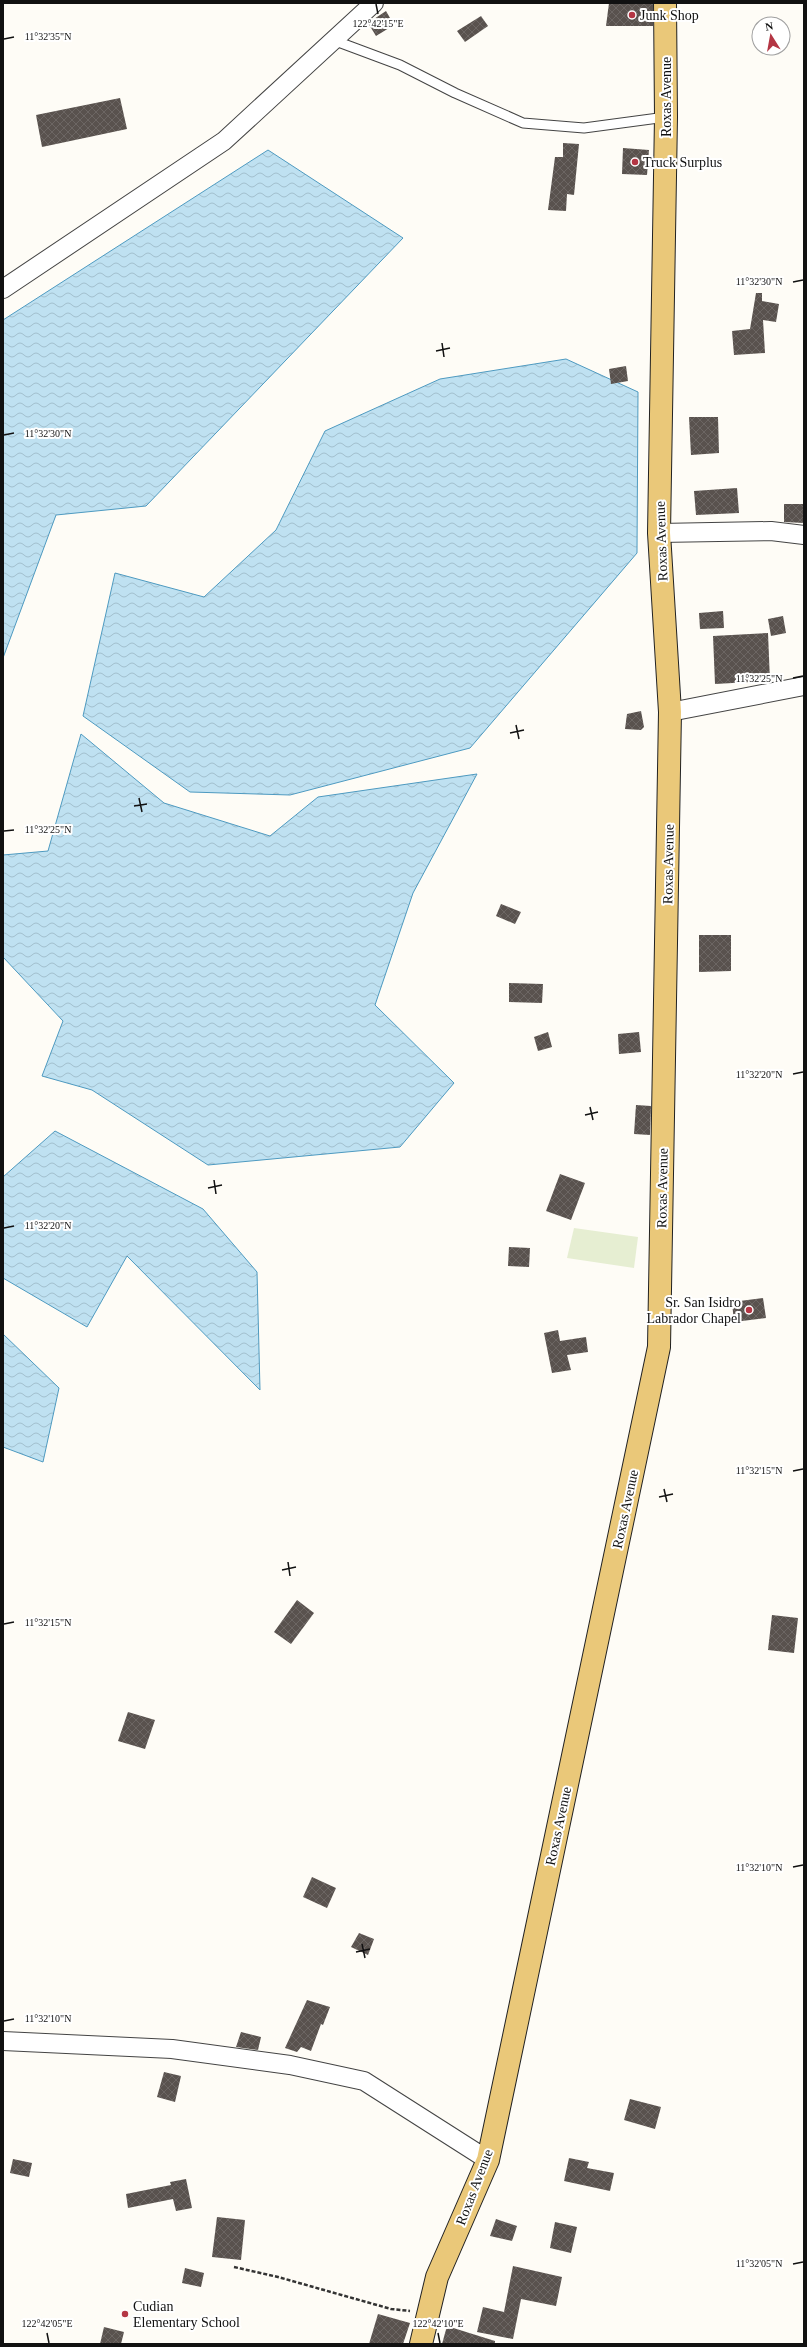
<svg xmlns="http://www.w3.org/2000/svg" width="807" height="2347" viewBox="0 0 807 2347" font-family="Georgia,serif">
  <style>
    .pitch { fill: #e6eed2 }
    .water { fill: url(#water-waves); stroke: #4e9ac0 }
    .building { fill: url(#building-cross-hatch) }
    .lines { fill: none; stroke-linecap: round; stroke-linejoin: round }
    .lane-casing { stroke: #444; stroke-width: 11 }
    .street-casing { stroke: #444; stroke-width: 20 }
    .primary-casing { stroke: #222; stroke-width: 24 }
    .path { stroke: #333; stroke-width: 2.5; stroke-dasharray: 4 2; stroke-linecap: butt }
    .lane { stroke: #fff; stroke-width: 9 }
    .street { stroke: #fff; stroke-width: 18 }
    .primary { stroke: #eac879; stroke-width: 22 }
    .ticks { fill: none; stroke: #111; stroke-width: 1.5 }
    .poi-dot { fill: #b43644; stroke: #fff; stroke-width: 1.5 }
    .labels { text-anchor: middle; stroke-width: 4; stroke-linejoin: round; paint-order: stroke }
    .poi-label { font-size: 14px; fill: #111; stroke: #fff; text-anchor: start }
    .street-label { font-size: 14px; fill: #111; stroke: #fff }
    .ticks-label { font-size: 10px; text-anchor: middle; fill: #111; stroke: #fff; stroke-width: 4; stroke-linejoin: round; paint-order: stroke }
  </style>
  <defs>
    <pattern id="water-waves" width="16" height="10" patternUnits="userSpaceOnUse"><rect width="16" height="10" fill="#bfe1f1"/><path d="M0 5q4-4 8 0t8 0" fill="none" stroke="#a3c0ce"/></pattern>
    <pattern id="building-cross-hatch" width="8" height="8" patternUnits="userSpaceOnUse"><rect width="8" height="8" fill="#59524e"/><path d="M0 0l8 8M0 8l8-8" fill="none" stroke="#6c6663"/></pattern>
  </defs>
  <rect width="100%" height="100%" fill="#fefcf6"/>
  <path class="pitch" d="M574,1228L638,1237L634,1268L567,1258Z"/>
  <g class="water">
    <path d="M268,150L403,238L146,506L56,515L3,658V320Z"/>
    <path d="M566,359L638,392L637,553L470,748L290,795L190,792L83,716L115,573L204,597L276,530L325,431L440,379Z"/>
    <path d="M81,734L164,803L270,836L318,797L477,774L413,893L375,1005L454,1083L400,1147L208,1165L92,1090L42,1076L63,1021L3,957V855L48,851Z"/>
    <path d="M55,1131L203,1209L257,1272L260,1390L127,1256L87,1327L3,1278V1177Z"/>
    <path d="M3,1334L59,1388L43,1462L3,1447Z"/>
  </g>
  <g class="building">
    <path d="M609,3H653V26H606Z"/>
    <path d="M386,11L394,25L376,36L368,23Z"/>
    <path d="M481,16L488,26L465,42L457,31Z"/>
    <path d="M120,98L127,129L42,147L36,115Z"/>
    <path d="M563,143L579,144L574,195L567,194L566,211L548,210L555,157H563Z"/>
    <path d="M623,148L649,150L647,175L622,174Z"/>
    <path d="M756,293H762V301L779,304L776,322L763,320L765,353L734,355L732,331L750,329Z"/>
    <path d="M626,366L628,381L611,384L609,369Z"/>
    <path d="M689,417H718L719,453L691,455Z"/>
    <path d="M737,488L739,513L696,515L694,491Z"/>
    <path d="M784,504H804V523L784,522Z"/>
    <path d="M723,611L724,628L700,629L699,613Z"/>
    <path d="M783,616L786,633L771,636L768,619Z"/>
    <path d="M768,633L770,681L715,684L713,636Z"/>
    <path d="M641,711L644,727L641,730L625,729L627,714Z"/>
    <path d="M501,904L521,912L515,924L496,916Z"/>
    <path d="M699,935H731V971L699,972Z"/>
    <path d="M509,983L543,984L542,1003L509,1002Z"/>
    <path d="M548,1032L552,1047L538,1051L534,1037Z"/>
    <path d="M639,1032L641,1052L619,1054L618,1034Z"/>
    <path d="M636,1105L651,1106L650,1135L634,1134Z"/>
    <path d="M560,1174L585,1183L571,1220L546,1211Z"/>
    <path d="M509,1247L530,1248L529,1267L508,1266Z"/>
    <path d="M763,1298L766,1318L734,1322L732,1302Z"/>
    <path d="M558,1330L560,1341L586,1337L588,1352L567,1355L571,1370L552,1373L544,1333Z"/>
    <path d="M297,1600L314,1613L291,1644L274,1632Z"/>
    <path d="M772,1615L798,1618L794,1653L768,1650Z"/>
    <path d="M128,1712L155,1720L145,1749L118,1741Z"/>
    <path d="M312,1877L336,1888L327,1908L303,1897Z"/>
    <path d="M359,1933L374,1939L368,1955L351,1947Z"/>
    <path d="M307,2000L330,2007L323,2025L321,2024L311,2051L301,2047L297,2052L285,2048Z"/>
    <path d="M241,2032L261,2037L258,2050L236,2047Z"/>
    <path d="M164,2072L181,2076L175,2102L157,2097Z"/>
    <path d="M630,2099L661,2107L655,2129L624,2120Z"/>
    <path d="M569,2158L589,2162L587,2168L614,2173L610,2191L564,2181Z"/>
    <path d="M13,2159L32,2163L29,2177L10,2173Z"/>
    <path d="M186,2179L192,2208L176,2211L173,2199L128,2208L126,2194L171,2185L170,2182Z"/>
    <path d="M217,2217L245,2220L241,2260L212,2257Z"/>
    <path d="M496,2219L517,2226L512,2241L490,2236Z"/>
    <path d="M555,2222L577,2227L571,2253L550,2248Z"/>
    <path d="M513,2266L562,2277L556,2306L521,2299L513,2339L477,2332L483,2307L504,2312Z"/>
    <path d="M185,2268L204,2273L201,2287L182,2283Z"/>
    <path d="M378,2314L410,2323L403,2344H369Z"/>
    <path d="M447,2326L495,2341V2344H442Z"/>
    <path d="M104,2327L124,2332L121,2344H100Z"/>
  </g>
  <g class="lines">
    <g class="lane-casing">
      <path id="lane" d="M333,40L400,65L455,93L523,123L584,128L666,117"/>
    </g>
    <g class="street-casing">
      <g id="street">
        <path d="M3,289L224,141L374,3"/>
        <path d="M659,533L771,531L804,535"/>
        <path d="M670,712L804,686"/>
        <path d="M3,2041L172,2049L290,2065L364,2081L488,2160"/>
      </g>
    </g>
    <g class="primary-casing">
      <path id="primary" d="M421,2344L437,2277L488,2160L659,1347L670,712L659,533L666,117L665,3"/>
    </g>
    <path class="path" d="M234,2267L278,2277L391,2309L410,2311"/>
    <use href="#lane" class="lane"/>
    <use href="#street" class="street"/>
    <use href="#primary" class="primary"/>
  </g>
  <path class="ticks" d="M376,4L378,14M4,39L14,37M793,282L803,280M442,343L444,357M436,351L450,348M4,435L14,433M793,678L803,676M516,725L519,739M510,733L524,730M139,798L142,812M134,806L147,804M4,831L14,830M793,1074L803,1072M590,1107L593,1120M585,1115L598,1112M214,1180L216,1194M208,1188L222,1185M4,1228L14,1226M793,1471L803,1469M664,1489L667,1502M659,1497L673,1494M288,1562L290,1576M282,1570L296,1567M4,1624L14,1622M793,1867L803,1865M362,1944L365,1958M356,1952L370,1949M4,2021L14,2019M793,2264L803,2262M47,2333L49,2343M438,2333L440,2343"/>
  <g class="poi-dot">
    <circle cx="632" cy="15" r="4"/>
    <circle cx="635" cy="162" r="4"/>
    <circle cx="749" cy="1310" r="4"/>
    <circle cx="125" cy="2314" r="4"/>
  </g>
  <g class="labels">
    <g class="poi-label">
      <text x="640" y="20">Junk Shop</text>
      <text x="643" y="167">Truck Surplus</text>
      <text x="741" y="1307" text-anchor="end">Sr. San Isidro<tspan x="741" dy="16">Labrador Chapel</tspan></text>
      <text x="133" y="2311">Cudian<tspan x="133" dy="16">Elementary School</tspan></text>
    </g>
    <g class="street-label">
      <text transform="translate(666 97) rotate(-90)" y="5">Roxas Avenue</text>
      <text transform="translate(661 541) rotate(-92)" y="5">Roxas Avenue</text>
      <text transform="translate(668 864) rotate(-89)" y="5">Roxas Avenue</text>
      <text transform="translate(662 1188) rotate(-89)" y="5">Roxas Avenue</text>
      <text transform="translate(625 1509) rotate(-78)" y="5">Roxas Avenue</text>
      <text transform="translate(558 1826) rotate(-78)" y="5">Roxas Avenue</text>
      <text transform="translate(474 2187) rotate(-69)" y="5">Roxas Avenue</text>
    </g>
  </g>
  <g class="ticks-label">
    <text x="378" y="27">122°42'15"E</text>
    <text x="48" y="40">11°32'35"N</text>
    <text x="759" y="285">11°32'30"N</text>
    <text x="48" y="437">11°32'30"N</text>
    <text x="759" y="682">11°32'25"N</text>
    <text x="48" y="833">11°32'25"N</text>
    <text x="759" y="1078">11°32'20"N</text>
    <text x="48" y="1229">11°32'20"N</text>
    <text x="759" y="1474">11°32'15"N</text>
    <text x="48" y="1626">11°32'15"N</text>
    <text x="759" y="1871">11°32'10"N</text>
    <text x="48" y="2022">11°32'10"N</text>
    <text x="759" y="2267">11°32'05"N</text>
    <text x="47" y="2327">122°42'05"E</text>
    <text x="438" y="2327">122°42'10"E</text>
  </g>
  <rect width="807" height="2347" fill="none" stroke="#111111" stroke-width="8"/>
  <g transform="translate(771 36) rotate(349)"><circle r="19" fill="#ffffff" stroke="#a0a0a0"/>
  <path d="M0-3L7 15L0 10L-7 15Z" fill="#b43644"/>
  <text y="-6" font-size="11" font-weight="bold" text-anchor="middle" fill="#111111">N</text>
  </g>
</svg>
